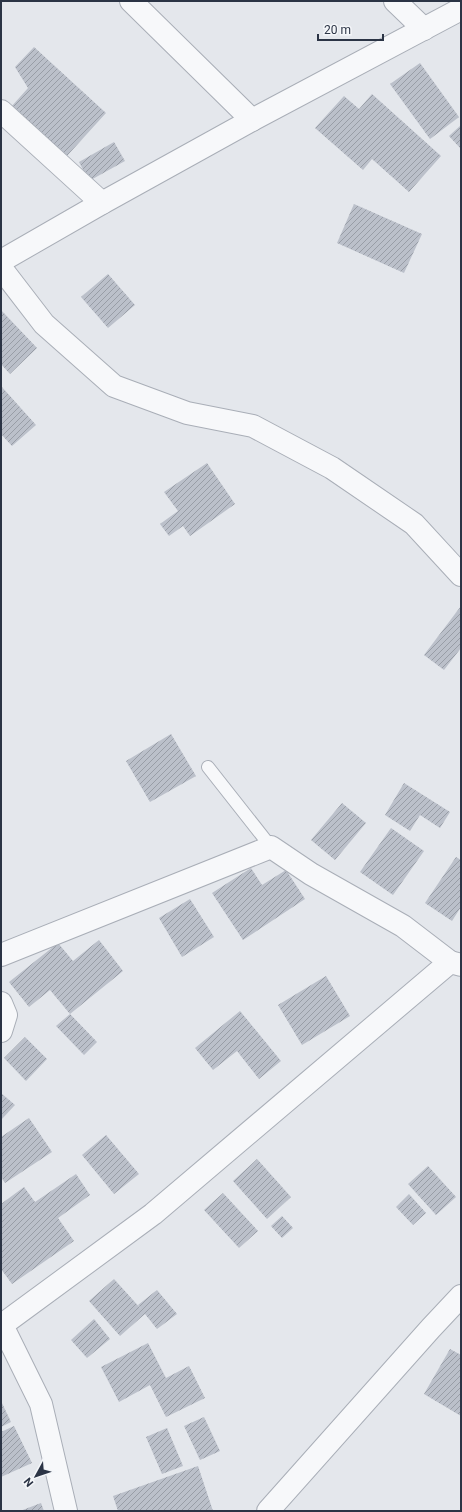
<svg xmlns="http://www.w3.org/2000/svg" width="462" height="1512" viewBox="0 0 462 1512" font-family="Roboto,sans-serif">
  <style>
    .building { fill: url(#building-hatch) }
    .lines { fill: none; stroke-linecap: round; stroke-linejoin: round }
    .service-casing { stroke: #a9aeb7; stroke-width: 14 }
    .minor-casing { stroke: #a9aeb7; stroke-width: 24 }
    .tertiary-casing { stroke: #a9aeb7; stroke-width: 24 }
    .service { stroke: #f7f8fa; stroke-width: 12 }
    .minor { stroke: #f7f8fa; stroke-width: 22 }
    .tertiary { stroke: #f7f8fa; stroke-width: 22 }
  </style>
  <defs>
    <pattern id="building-hatch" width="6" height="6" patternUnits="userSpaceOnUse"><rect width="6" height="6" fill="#bbc0ca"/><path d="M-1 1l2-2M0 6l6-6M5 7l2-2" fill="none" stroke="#989da6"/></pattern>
  </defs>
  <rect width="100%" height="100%" fill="#e4e7ec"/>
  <g class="building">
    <path d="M34,47L106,113L66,157L11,107L28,88L15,67Z"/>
    <path d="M420,63L459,117L430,139L390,84Z"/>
    <path d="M372,94L441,156L409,192L372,159L363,170L315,128L344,96L359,109Z"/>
    <path d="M461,125V149L449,136Z"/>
    <path d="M114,142L125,161L89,181L79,162Z"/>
    <path d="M354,204L422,234L404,273L337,243Z"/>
    <path d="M108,274L135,305L108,328L81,297Z"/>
    <path d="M1,310L37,348L10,374L1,364Z"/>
    <path d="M1,386L36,425L12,446L1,434Z"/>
    <path d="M207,463L235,504L190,536L183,526L169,536L160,524L178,511L164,492Z"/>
    <path d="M461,606V648L444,670L424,655Z"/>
    <path d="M171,734L196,776L150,802L126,761Z"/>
    <path d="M404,783L450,812L440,828L420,815L410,831L385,815Z"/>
    <path d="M342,803L366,823L335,860L311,840Z"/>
    <path d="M391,828L424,851L393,895L360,872Z"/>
    <path d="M456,857L461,860V907L452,921L425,903Z"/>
    <path d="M251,868L262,885L286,870L305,899L243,940L212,893Z"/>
    <path d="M190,899L214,937L182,957L159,918Z"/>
    <path d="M99,940L123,971L70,1014L97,1042L84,1055L56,1026L70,1014L50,990L29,1007L9,982L58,943L73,961Z"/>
    <path d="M326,976L350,1016L302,1045L278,1005Z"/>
    <path d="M240,1011L281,1061L259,1079L237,1051L213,1070L195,1048Z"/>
    <path d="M25,1037L47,1059L26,1081L4,1058Z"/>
    <path d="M1,1093L15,1105L1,1120Z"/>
    <path d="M29,1118L52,1152L5,1183L1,1177V1137Z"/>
    <path d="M106,1135L139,1174L114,1194L82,1155Z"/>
    <path d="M257,1159L291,1197L267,1219L233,1181Z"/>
    <path d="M428,1166L456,1197L436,1215L408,1184Z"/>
    <path d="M76,1174L90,1195L58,1218L74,1241L12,1284L1,1269V1204L24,1187L35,1202Z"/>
    <path d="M223,1193L258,1231L239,1248L204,1210Z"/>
    <path d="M409,1194L426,1213L413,1225L396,1207Z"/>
    <path d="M282,1216L293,1228L282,1238L271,1226Z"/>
    <path d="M114,1279L142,1310L138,1305L157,1290L177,1314L157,1329L145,1314L120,1336L89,1301Z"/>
    <path d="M94,1319L110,1339L87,1358L71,1340Z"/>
    <path d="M148,1343L166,1378L189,1366L205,1398L166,1417L150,1385L119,1402L101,1367Z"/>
    <path d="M450,1349L461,1355V1416L424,1394Z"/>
    <path d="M1,1401L11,1422L1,1427Z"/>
    <path d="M204,1417L220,1451L200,1460L184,1426Z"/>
    <path d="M14,1426L32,1463L1,1477V1432Z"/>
    <path d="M167,1428L183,1466L162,1474L146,1437Z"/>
    <path d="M198,1466L213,1511H118L113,1496Z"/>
    <path d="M41,1503L44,1511H20Z"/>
  </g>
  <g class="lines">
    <g class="service-casing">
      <path id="service" d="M208,767L271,847"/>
    </g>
    <g class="minor-casing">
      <g id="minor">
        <path d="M131,1L252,120"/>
        <path d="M395,1L424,29"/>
        <path d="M1,111L102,203"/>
        <path d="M1,268L44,324L114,386L187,413L253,426L332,468L414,524L461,575"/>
        <path d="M1,955L271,847L311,874L403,926L450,962"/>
        <path d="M1,1003L6,1015L1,1031"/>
        <path d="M1,1323L41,1404L66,1511"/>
        <path d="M2,1325L153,1214L450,962L461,965"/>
        <path d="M268,1511L431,1328L461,1296"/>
      </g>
    </g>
    <g class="tertiary-casing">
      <path id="tertiary" d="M1,261L102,203L252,120L461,9"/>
    </g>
    <use href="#service" class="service"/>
    <use href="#minor" class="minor"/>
    <use href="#tertiary" class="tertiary"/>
  </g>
  <rect width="462" height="1512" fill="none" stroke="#2b3445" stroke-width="4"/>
  <g transform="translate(36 1476) rotate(230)" stroke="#f4f6f9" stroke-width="3" paint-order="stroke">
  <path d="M0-3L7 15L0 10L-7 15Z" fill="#2b3445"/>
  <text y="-6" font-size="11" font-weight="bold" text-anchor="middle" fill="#2b3445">N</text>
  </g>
  <path d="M318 34v6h65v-6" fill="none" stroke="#2b3445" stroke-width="2"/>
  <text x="324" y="34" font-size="12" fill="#2b3445" stroke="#f4f6f9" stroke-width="3" paint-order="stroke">20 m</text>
</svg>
